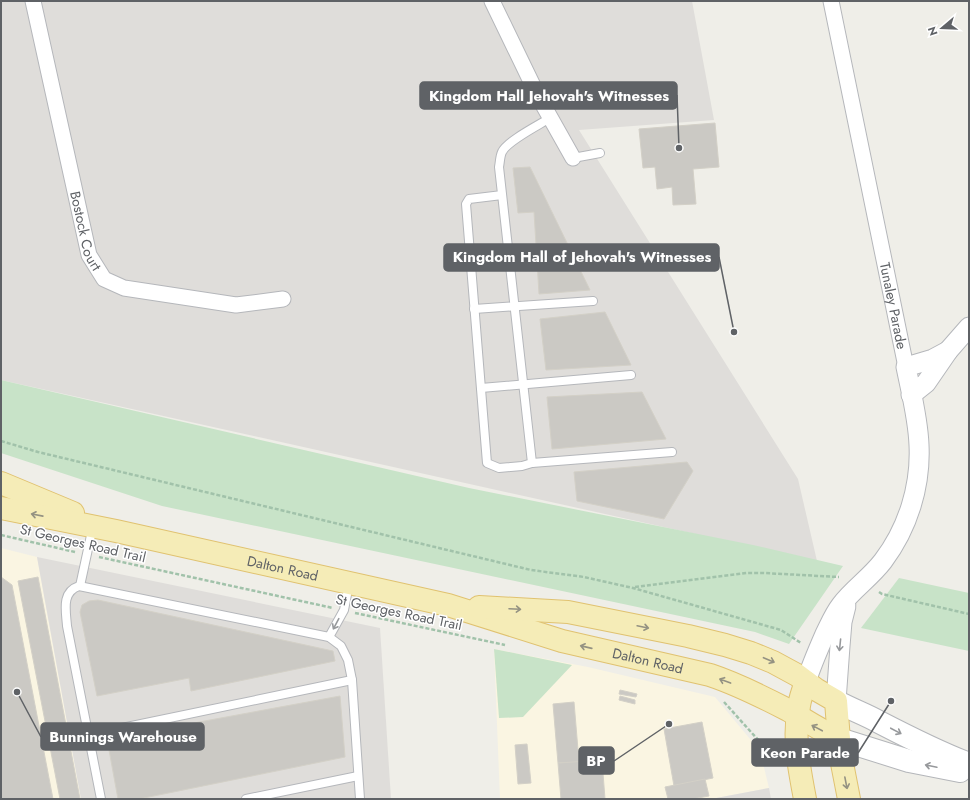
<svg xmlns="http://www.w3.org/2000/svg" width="970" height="800" viewBox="0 0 970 800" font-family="Jost,sans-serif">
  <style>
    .commercial { fill: #faf5e2 }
    .industrial { fill: #dfddda }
    .green { fill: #c8e3c8 }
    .building { fill: #cbc9c4; stroke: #d3d0c7 }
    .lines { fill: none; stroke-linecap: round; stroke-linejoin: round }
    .service-casing { stroke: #b5b7bb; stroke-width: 10 }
    .minor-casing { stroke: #b5b7bb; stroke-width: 17 }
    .tertiary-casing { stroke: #b5b7bb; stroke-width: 21 }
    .secondary-casing { stroke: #b4b6ba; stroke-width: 24 }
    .primary-casing { stroke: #e0c270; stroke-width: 24 }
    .path { stroke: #a1c2aa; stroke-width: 2.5; stroke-dasharray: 4 2; stroke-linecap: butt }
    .service { stroke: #fff; stroke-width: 8 }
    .minor { stroke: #fff; stroke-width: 15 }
    .tertiary { stroke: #fff; stroke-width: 19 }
    .secondary { stroke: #fff; stroke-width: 22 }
    .primary { stroke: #f5ecb7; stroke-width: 22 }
    .oneway { stroke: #949282 }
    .oneway2 { stroke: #97999c }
    .labels { text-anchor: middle; stroke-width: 3; stroke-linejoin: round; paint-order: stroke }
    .street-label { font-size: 14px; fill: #5f6266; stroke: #fff }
    .leader { fill: none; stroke: #5f6266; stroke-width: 1.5 }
    .callout-dot { fill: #5f6266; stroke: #fff; stroke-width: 1.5 }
    .callout { fill: #5f6266; stroke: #5f6266; stroke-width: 1.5 }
    .callout-label { font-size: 15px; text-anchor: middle; font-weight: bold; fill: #fff }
  </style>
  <rect width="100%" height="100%" fill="#efeee8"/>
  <g class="commercial">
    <path d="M1,548L37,557L81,799H1Z"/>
    <path d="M494,649L588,667L715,697L760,751L769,788L711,799H500Z"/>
  </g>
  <g class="industrial">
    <path d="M1,1H692L714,120L579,130L798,479L817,561L1,380Z"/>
    <path d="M37,557L380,628L391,799H81Z"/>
    <path d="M769,788L771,799H711Z"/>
  </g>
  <g class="green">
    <path d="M1,380L469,488L753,545L843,566L789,644L755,632L162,506L1,453Z"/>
    <path d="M899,578L969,593V651L861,628Z"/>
    <path d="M494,649L572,665L523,717L499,718Z"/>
  </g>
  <g class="building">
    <path d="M715,123L719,167L693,169L696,204L673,205L672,187L657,189L655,167L643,168L639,129Z"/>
    <path d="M530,167L590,290L539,294L534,212L518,213L513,168Z"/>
    <path d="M605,312L631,365L546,370L540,319Z"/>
    <path d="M642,392L666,439L552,449L547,397Z"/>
    <path d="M687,462L693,471L664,519L577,501L574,472Z"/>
    <path d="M1,577L12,585L53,799H1Z"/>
    <path d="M38,577L80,799H60L18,581Z"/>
    <path d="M98,600L333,651L335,661L191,691L189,678L97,696L80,612L82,605L89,601Z"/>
    <path d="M620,690L637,694L636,697L619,694Z"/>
    <path d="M340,696L345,757L139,799H118L107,739Z"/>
    <path d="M620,696L635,700V704L619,700Z"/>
    <path d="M574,702L579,762L558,763L553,704Z"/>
    <path d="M702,722L713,778L674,786L664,729Z"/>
    <path d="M527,744L531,783L518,784L515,745Z"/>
    <path d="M602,760L605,799H561L558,763Z"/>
    <path d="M705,779L709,796L692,799H668L665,787Z"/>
  </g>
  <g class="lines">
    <g class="service-casing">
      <g id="service">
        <path d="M573,158L600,153"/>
        <path d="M502,195L469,199L466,204L487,463L499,468L522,466L532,463L499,167C500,162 500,156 502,152C507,141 539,125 550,118"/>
        <path d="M474,309L593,301"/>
        <path d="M481,388L631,375"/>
        <path d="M532,463L672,452"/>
        <path d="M80,586L93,526"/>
        <path d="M329,637L344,610L349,584"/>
        <path d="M88,735L352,680"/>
        <path d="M101,799L67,626C66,611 61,592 79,586L329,637L341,646L348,660L352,680L360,799"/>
        <path d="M246,799L358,776"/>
      </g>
    </g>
    <g class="minor-casing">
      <g id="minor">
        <path id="s1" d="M33,1L89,255L104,279L124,288L236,305L283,299"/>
        <path d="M492,1L537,94L573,158"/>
        <path id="s2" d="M831,1L906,367"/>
      </g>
    </g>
    <g class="tertiary-casing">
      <g id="tertiary">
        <path d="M911,395L926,383L948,351L969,327"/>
        <path d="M806,682C811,666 818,650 825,634C830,624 834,614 841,605C853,589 870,578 883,561C908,528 921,486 919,445C918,418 911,392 906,367L933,359L948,351"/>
        <path d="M836,701L840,646L842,622L846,606"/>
      </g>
    </g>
    <g class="secondary-casing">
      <g id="secondary">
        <path d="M836,701C850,709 865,714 879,722C908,737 937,752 969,764"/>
        <path d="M839,739L909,761L960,771"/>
      </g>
    </g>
    <g class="primary-casing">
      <g id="primary">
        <path d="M1,483L73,513"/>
        <path id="s3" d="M1,508L116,531L448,605L562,641L710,675C737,684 763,697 788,710C805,720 820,730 839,739"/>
        <path d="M479,607L568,612L688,636L725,645L751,653L773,662L797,675L817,690L836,701L840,753L849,799"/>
        <path d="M805,799C799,768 793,738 799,706C800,698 803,690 806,682"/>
      </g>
    </g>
    <g class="path">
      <path d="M1,441L38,452L531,570L584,577L633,588L781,630L801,643"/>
      <path d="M1,535L75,552"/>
      <path d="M99,557L333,608"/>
      <path d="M635,587L747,573H764L839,577"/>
      <path d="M879,592L882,594L969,614"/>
      <path d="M355,613L505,645"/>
      <path d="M724,702L760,742L765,754L773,752L779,754"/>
    </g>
    <use href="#service" class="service"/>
    <use href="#minor" class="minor"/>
    <use href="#tertiary" class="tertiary"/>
    <use href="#secondary" class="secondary"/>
    <use href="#primary" class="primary"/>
  </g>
  <defs><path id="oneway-shaft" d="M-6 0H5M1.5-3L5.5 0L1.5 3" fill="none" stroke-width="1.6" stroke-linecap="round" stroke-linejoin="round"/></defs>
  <g class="oneway">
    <use href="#oneway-shaft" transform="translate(37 515) rotate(-169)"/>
    <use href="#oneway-shaft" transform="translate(515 609) rotate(3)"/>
    <use href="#oneway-shaft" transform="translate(643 627) rotate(12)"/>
    <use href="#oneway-shaft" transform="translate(586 647) rotate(-167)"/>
    <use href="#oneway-shaft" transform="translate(769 660) rotate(23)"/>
    <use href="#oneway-shaft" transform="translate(725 681) rotate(-160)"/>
    <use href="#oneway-shaft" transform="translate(817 728) rotate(-152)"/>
    <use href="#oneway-shaft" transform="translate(846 783) rotate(79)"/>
  </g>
  <g class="oneway2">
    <use href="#oneway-shaft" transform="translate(336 624) rotate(118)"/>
    <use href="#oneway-shaft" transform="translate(840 645) rotate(96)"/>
    <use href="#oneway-shaft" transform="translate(896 731) rotate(28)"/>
    <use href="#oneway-shaft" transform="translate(931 766) rotate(-168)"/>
  </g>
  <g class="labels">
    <g class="street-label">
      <text dy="5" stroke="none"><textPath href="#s1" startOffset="236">Bostock Court</textPath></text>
      <text dy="5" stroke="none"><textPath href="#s2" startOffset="311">Tunaley Parade</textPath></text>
      <text transform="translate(83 543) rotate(13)" y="5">St Georges Road Trail</text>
      <text dy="5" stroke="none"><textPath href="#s3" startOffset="288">Dalton Road</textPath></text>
      <text transform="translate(399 612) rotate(12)" y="5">St Georges Road Trail</text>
      <text dy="5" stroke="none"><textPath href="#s3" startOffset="665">Dalton Road</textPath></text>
    </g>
  </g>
  <path class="leader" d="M679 148L677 95M734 332L719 257M17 692L41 737M891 701L858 753M669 724L614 761"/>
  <g class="callout-dot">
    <circle cx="679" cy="148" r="4"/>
    <circle cx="734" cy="332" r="4"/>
    <circle cx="17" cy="692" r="4"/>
    <circle cx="891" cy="701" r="4"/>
    <circle cx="669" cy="724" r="4"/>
  </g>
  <g class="callout">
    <rect x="420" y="82" width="257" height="27" rx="4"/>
    <rect x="444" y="244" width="275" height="27" rx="4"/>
    <rect x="41" y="723" width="163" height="27" rx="4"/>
    <rect x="752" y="739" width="106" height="27" rx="4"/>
    <rect x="579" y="747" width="35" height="27" rx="4"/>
  </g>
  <g class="callout-label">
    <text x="549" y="101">Kingdom Hall Jehovah's Witnesses</text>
    <text x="582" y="262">Kingdom Hall of Jehovah's Witnesses</text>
    <text x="123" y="742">Bunnings Warehouse</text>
    <text x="805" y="758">Keon Parade</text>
    <text x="596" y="766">BP</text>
  </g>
  <rect width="970" height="800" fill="none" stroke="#5f6266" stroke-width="4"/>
  <g transform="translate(942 28) rotate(251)" stroke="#ffffff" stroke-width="3" paint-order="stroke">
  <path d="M0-3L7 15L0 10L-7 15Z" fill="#5f6266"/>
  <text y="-6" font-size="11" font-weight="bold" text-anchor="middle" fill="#5f6266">N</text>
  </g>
</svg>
